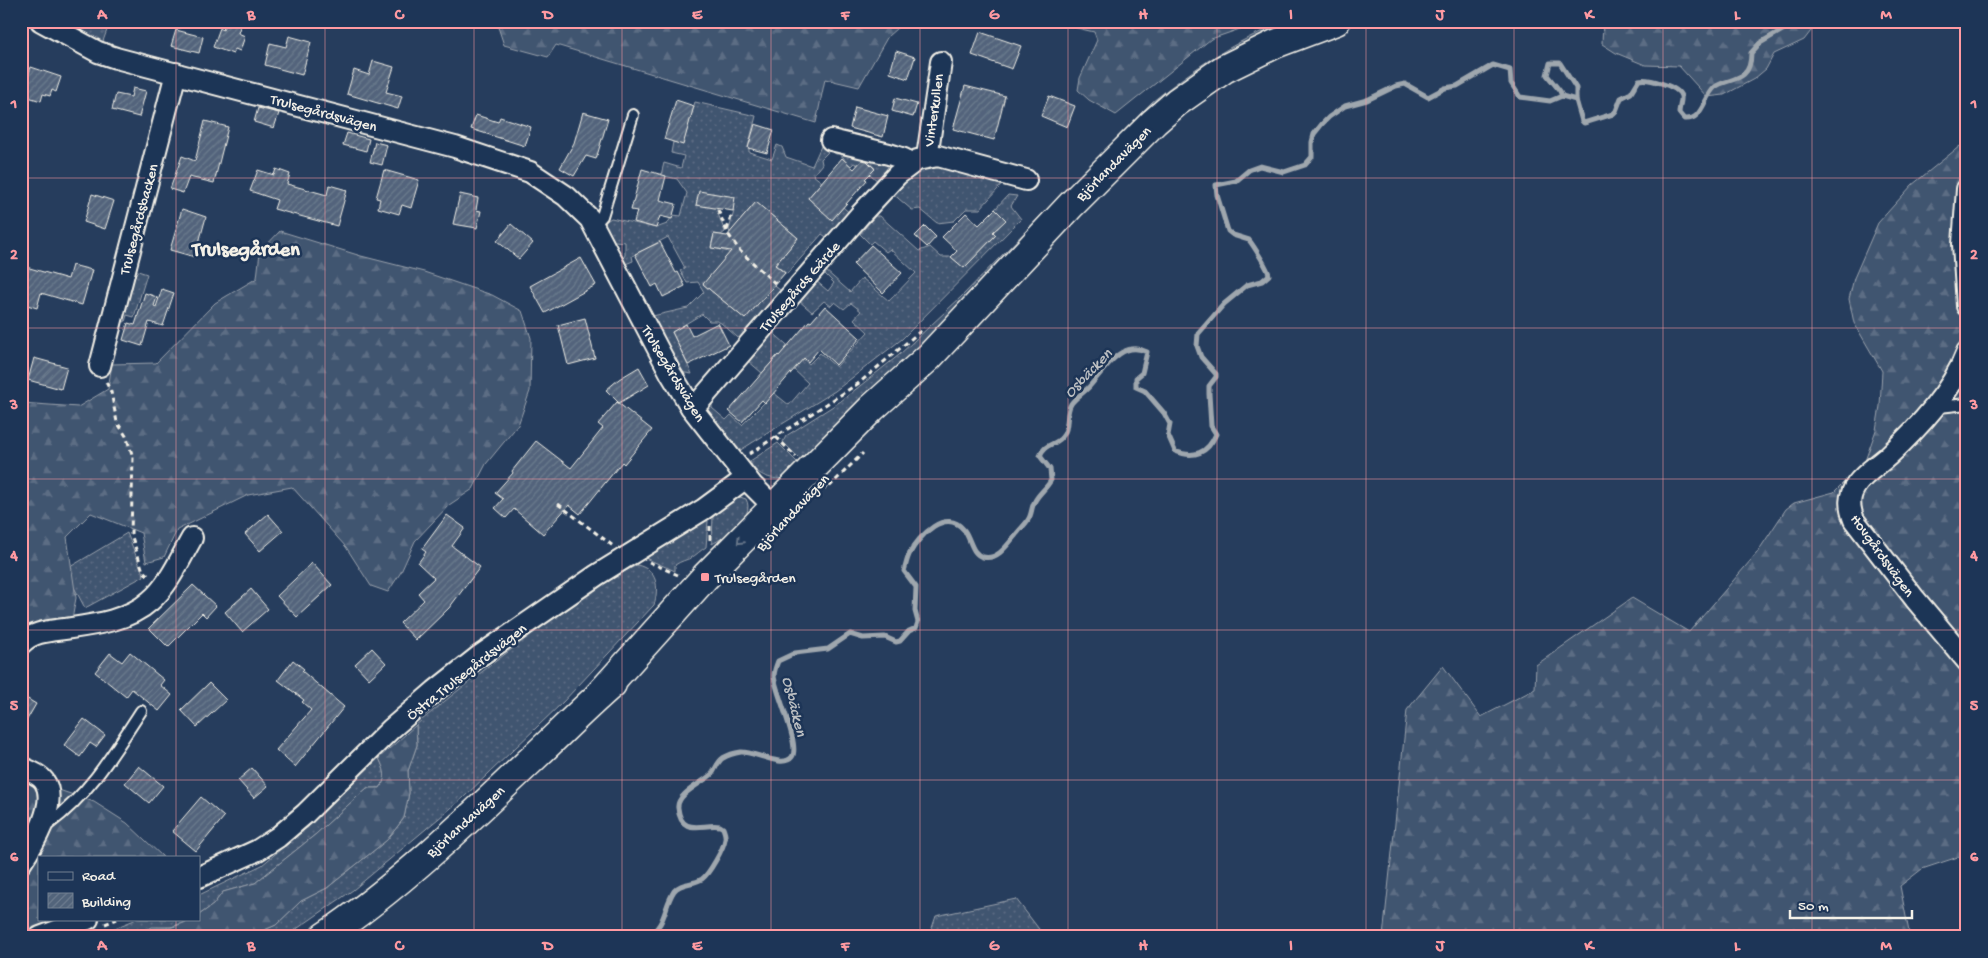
<svg xmlns="http://www.w3.org/2000/svg" width="1988" height="958" viewBox="0 0 1988 958" font-family="'Gochi Hand',sans-serif">
  <style>
    .grass { fill: url(#grass-dots); stroke: #9aa2ac }
    .forest { fill: url(#forest-firs); stroke: #9aa2ac }
    .lines { fill: none; stroke-linecap: round; stroke-linejoin: round }
    .stream { stroke: #9fa7ae; stroke-width: 5 }
    .building { fill: url(#building-hatch); stroke: #f4f1e8 }
    .lane-casing { stroke: #f4f1e8; stroke-width: 14 }
    .street-casing { stroke: #f4f1e8; stroke-width: 24 }
    .secondary-casing { stroke: #f4f1e8; stroke-width: 31 }
    .path { stroke: #f4f1e8; stroke-width: 3; stroke-dasharray: 5 4; stroke-linecap: butt }
    .lane { stroke: #1d3557; stroke-width: 10 }
    .street { stroke: #1d3557; stroke-width: 20 }
    .secondary { stroke: #1d3557; stroke-width: 28 }
    .oneway { stroke: #68778a }
    .grid { fill: none; stroke: #ff9aa2; stroke-width: 1; stroke-opacity: 0.55 }
    .poi-dot { fill: #ff9aa2; stroke: #1d3557; stroke-width: 2 }
    .labels { text-anchor: middle; stroke-width: 5; stroke-linejoin: round; paint-order: stroke }
    .street-label { font-size: 15px; fill: #f4f1e8; stroke: #1d3557 }
    .poi-label { font-size: 15px; fill: #f4f1e8; stroke: #1d3557; text-anchor: start }
    .water-label { font-size: 16px; font-style: italic; fill: #bcbfc2; stroke: #1d3557 }
    .district-label { font-size: 20px; font-weight: bold; fill: #f4f1e8; stroke: #1d3557 }
    .neatline { fill: none; stroke: #ff9aa2; stroke-width: 2 }
    .grid-label { font-size: 16px; text-anchor: middle; font-weight: bold; fill: #ff9aa2 }
  </style>
  <defs>
    <pattern id="grass-dots" width="8" height="8" patternUnits="userSpaceOnUse" patternTransform="scale(1.25)"><rect width="8" height="8" fill="#40546f"/><path d="M2 2h.1M6 6h.1" fill="none" stroke="#5c6d84" stroke-width="1.8" stroke-linecap="round"/></pattern>
    <pattern id="forest-firs" width="22" height="20" patternUnits="userSpaceOnUse" patternTransform="scale(1.25)"><rect width="22" height="20" fill="#40546f"/><path d="M5 1l3.5 6h-7zM16 11l3.5 6h-7z" fill="#5c6d84"/></pattern>
    <pattern id="building-hatch" width="6" height="6" patternUnits="userSpaceOnUse" patternTransform="scale(1.25)"><rect width="6" height="6" fill="#52647b"/><path d="M-1 1l2-2M0 6l6-6M5 7l2-2" fill="none" stroke="#6c7b8e"/></pattern>
  </defs>
  <rect width="100%" height="100%" fill="#263d5d"/>
  <filter id="ink" filterUnits="userSpaceOnUse"><feTurbulence type="fractalNoise" baseFrequency=".02" numOctaves="2"/><feDisplacementMap in="SourceGraphic" scale="10" xChannelSelector="R" yChannelSelector="G"/><feConvolveMatrix kernelMatrix="1 2 1 2 8 2 1 2 1" color-interpolation-filters="sRGB"/></filter>
  <g filter="url(#ink)">
    <g class="grass">
      <path d="M79,21C90,21 101,19 107,30L102,44L73,30Z"/>
      <path d="M1286,21H1303L1234,51L806,465L783,442L786,436L841,401L899,355L961,297L1152,102C1195,67 1235,41 1286,21Z"/>
      <path d="M695,102L756,116L748,147L749,148V152L772,159L777,145L782,147L786,157L812,166L822,144L885,158L895,165L882,185L870,174L875,168L864,158L858,165L854,163L851,166L844,160V158L839,154H836L830,150L821,159L822,164L813,175L822,182L808,198L832,219L843,207L854,217L832,241L822,234L787,274L776,265L769,273L798,238L756,202L730,233L729,230L734,211L719,195L717,211L725,232L721,235L714,234L711,247L735,254L703,284L745,319L769,291L762,276L780,290L781,293L745,344L721,323L717,321H709L702,314L672,332L692,374L679,372L648,317L688,308L704,292L698,282L687,283L680,271L685,268L668,237L632,256L633,261L623,265L621,262L625,255V242L615,241L608,242L604,230L605,222L611,218L656,228L667,224L673,215L681,216L687,193L677,179L661,175L664,163L681,168L684,156L671,153L673,142L683,144Z"/>
      <path d="M927,162L1006,180L980,209H966L954,221L937,223L920,209L912,210L892,193L897,185Z"/>
      <path d="M1008,195L1017,196L1011,206L1021,219L902,339L835,391L739,451L711,421L705,408L712,402V408L726,420L731,415L742,425L774,393L789,405L808,383L778,355L762,373L747,360L770,330L809,364L820,353L836,367L868,332L854,319L861,311L851,303L844,309L835,302L831,306L824,301L812,312L798,300L815,280L828,291L834,283L823,272L825,270L850,292L862,278L889,301L916,273L890,249L886,252L873,241L870,244L860,234L875,216H880L919,251L930,247L941,257H951L964,268L996,235L982,222L997,229L1005,220L995,209Z"/>
      <path d="M132,269L147,274L134,317L127,315L125,322L117,319Z"/>
      <path d="M778,443L803,468C797,471 791,476 784,478C771,481 754,474 750,461Z"/>
      <path d="M737,496L746,499C756,518 725,537 712,544L713,515Z"/>
      <path d="M706,520L708,521L706,547C701,550 696,555 691,558C686,560 681,561 675,565V571L645,558Z"/>
      <path d="M127,533L144,576L85,608L65,570Z"/>
      <path d="M637,565C658,570 659,587 654,605L562,703L463,798L353,890L285,937H209L230,932L255,934L276,925L301,901L327,888L387,840L404,818L409,793L408,771L417,745L416,725C456,691 498,659 540,628C571,605 602,582 637,565Z"/>
      <path d="M379,758C384,769 388,777 380,788H367L316,834L255,883L223,892L213,905L199,915V895L262,865L304,830Z"/>
      <path d="M1016,899L1045,937H929L936,916Z"/>
      <path d="M137,919H193L171,927H152L134,937H92Z"/>
    </g>
    <g class="forest">
      <path d="M496,21H905L888,36L859,87L825,79L816,123L556,45L548,57L504,45Z"/>
      <path d="M1047,21H1263L1211,39L1116,115L1089,100L1078,90L1080,78L1097,40L1094,32Z"/>
      <path d="M1603,21H1825L1814,27L1804,40L1774,54L1766,69L1754,79L1724,95L1707,97L1679,66L1645,65L1616,53L1602,44Z"/>
      <path d="M1960,146L1967,150V179L1960,187L1963,337L1967,351V854L1922,869L1900,886L1910,937H1383L1407,710L1443,666L1481,717L1535,689L1536,665L1632,598L1689,632L1757,553L1786,509L1794,503L1834,492L1865,461L1876,430L1880,406L1882,371L1854,323L1849,299L1854,278L1878,223L1912,185Z"/>
      <path d="M280,231L361,256L424,272L492,295L522,311L531,338L530,391L518,425L486,464L473,489L449,505L415,541L401,572L388,592L371,586L346,547L292,487L248,495L177,530L164,557L146,562L141,533L91,513L67,537L76,598L72,619L21,631V403L78,407L108,389L112,364L156,363L215,303L257,278L260,252Z"/>
      <path d="M416,725L417,745L408,771L409,793L404,818L387,840L327,888L301,901L276,925L255,934L230,932L209,937H134C152,925 153,930 172,927C181,925 190,919 199,919V915L213,905L223,892L255,883L316,834L367,788H380C388,777 384,769 379,758Z"/>
      <path d="M21,777L94,802L127,823L163,857H39V919H79L27,937H21Z"/>
    </g>
    <g class="lines">
      <g class="stream">
        <path d="M1562,96L1576,100"/>
        <path d="M647,937C667,924 663,908 674,891C681,882 693,885 702,879C709,874 724,848 725,839C726,835 724,831 723,828L720,826C703,823 681,837 678,808C676,794 704,782 712,774C716,769 717,762 723,758C728,755 734,753 741,752C754,751 783,769 792,757C801,746 775,691 774,676C774,672 776,666 778,661L795,653L828,649L850,634L863,638L885,637L896,642L900,641L909,631L916,628L918,622L915,611L916,587L904,571C906,565 907,558 910,553C919,536 946,507 964,530C971,539 971,554 983,557C999,561 1010,541 1019,531C1023,526 1028,522 1030,516C1032,511 1032,505 1035,501C1039,493 1047,488 1051,480L1050,469L1040,456C1044,443 1055,446 1062,437C1070,429 1065,413 1071,404C1075,398 1082,394 1088,388C1103,372 1121,338 1147,352L1142,373L1136,378V387L1145,391L1164,413L1170,424L1168,435L1175,451C1194,459 1208,453 1216,434L1211,426L1209,394V386L1216,377V374L1201,357L1197,346L1198,334L1224,304L1247,285L1262,281L1269,275C1269,270 1253,245 1249,240L1233,235L1228,231L1217,195L1216,185L1236,181L1249,170L1260,166L1284,172L1305,165L1312,157V142L1314,134L1322,124L1329,117L1345,106L1367,100L1396,86L1405,84L1428,97L1445,88L1457,86L1493,65L1510,70L1511,83L1520,97L1550,101L1562,96L1560,91L1547,75L1550,63H1560L1576,88V100L1582,121L1584,123L1613,114L1616,111L1621,98L1631,93L1639,80C1648,78 1678,86 1681,96C1682,101 1679,107 1679,113L1684,119C1703,121 1703,98 1715,87C1722,81 1736,81 1744,74C1750,69 1751,60 1751,53L1760,43L1784,29L1805,21"/>
      </g>
    </g>
    <g class="building">
      <path d="M226,21L241,24L238,33L245,36L240,51L235,49L233,54L213,47L220,28L223,30Z"/>
      <path d="M176,30L203,37L199,53L171,46Z"/>
      <path d="M980,32L1021,46L1012,69L972,55Z"/>
      <path d="M289,36L311,42L302,75L265,65L270,43L286,47Z"/>
      <path d="M896,51L915,57L908,79L890,73Z"/>
      <path d="M373,61L394,67L386,92L402,96L398,109L347,94L354,70L369,75Z"/>
      <path d="M31,67L61,77L56,92L52,90L50,96L43,94L41,101L22,95Z"/>
      <path d="M965,86L1005,96L994,140L953,129Z"/>
      <path d="M133,88L146,91L139,117L112,110L116,94L131,97Z"/>
      <path d="M1049,96L1075,106L1067,127L1041,116Z"/>
      <path d="M895,98L917,104L913,117L892,111Z"/>
      <path d="M676,100L694,106L683,145L664,139Z"/>
      <path d="M855,107L888,116L883,137L850,128Z"/>
      <path d="M258,108L279,113L274,128L254,122Z"/>
      <path d="M583,112L608,119L596,159L586,156L574,176L560,168L574,143Z"/>
      <path d="M476,115L498,122L500,117L531,127L525,146L471,129Z"/>
      <path d="M205,121L228,127L214,183L189,177L183,193L170,189L182,156L195,161Z"/>
      <path d="M755,124L774,130L767,153L748,148Z"/>
      <path d="M347,133L369,139L366,151L343,145Z"/>
      <path d="M375,142L387,145L382,165L370,162Z"/>
      <path d="M842,158L854,169L862,160L867,161L875,169L865,179L867,180L832,220L808,198Z"/>
      <path d="M276,169L290,174L287,184L327,195L329,185L347,190L337,226L274,209L277,200L250,191L258,170L274,175Z"/>
      <path d="M642,169L666,176L660,200L676,204L672,219L660,216L656,228L634,222L637,211L631,210Z"/>
      <path d="M384,170L419,180L411,208L402,205L399,214L378,208L380,199L376,198Z"/>
      <path d="M699,191L735,197L733,211L696,205Z"/>
      <path d="M92,194L114,201L105,229L84,222Z"/>
      <path d="M460,194L478,198L476,210L481,211L477,228L453,224Z"/>
      <path d="M756,202L798,238L775,265L785,273L745,319L703,284L731,251L711,248L714,234L727,236Z"/>
      <path d="M182,209L206,217L195,257L170,250Z"/>
      <path d="M995,209L1006,220L993,232L996,235L964,268L951,257L957,251L942,237L966,213L979,225Z"/>
      <path d="M511,224L533,243L519,259L497,241Z"/>
      <path d="M925,226L936,237L927,247L915,236Z"/>
      <path d="M660,242L676,273L678,272L685,286L663,297L657,284L652,287L635,254Z"/>
      <path d="M871,245L902,273L883,293L853,264Z"/>
      <path d="M581,258L596,285L545,313L530,286Z"/>
      <path d="M72,265L92,270L82,305L41,293L37,308L21,303V286L26,267L68,279Z"/>
      <path d="M162,289L174,293L163,326L149,322L142,346L123,340L128,323L135,325L145,293L157,297L154,306L156,307Z"/>
      <path d="M825,306L860,338L836,365L819,349L808,362L804,358L765,403L762,400L742,422L729,411L778,355L779,356L809,321L811,322Z"/>
      <path d="M585,318L595,358L568,365L558,325Z"/>
      <path d="M718,323L729,345L688,365L672,332L686,324L692,336Z"/>
      <path d="M34,358L67,367L61,389L28,380Z"/>
      <path d="M639,367L649,385L619,403L606,390L619,379Z"/>
      <path d="M617,402L652,430L624,464L622,462L580,514L569,505L543,534L514,509L506,518L495,508L503,499L495,493L513,473L512,471L536,441L571,468L603,428L598,424Z"/>
      <path d="M268,514L283,531L260,551L245,534Z"/>
      <path d="M447,515L465,528L452,546L480,567L449,608L416,640L400,623L424,600L418,593L434,578L418,563L426,552L422,549Z"/>
      <path d="M312,563L332,585L297,617L277,596Z"/>
      <path d="M193,585L216,606L206,617L202,613L168,647L149,628Z"/>
      <path d="M251,589L268,609L242,632L225,612Z"/>
      <path d="M372,648L386,663L369,679L355,664Z"/>
      <path d="M130,652L164,680L160,685L172,695L159,711L132,689L126,697L95,672L110,653L122,662Z"/>
      <path d="M293,660L304,669L302,671L344,707L295,767L276,750L311,710L302,702L304,700L278,680Z"/>
      <path d="M209,683L226,700L197,727L181,710Z"/>
      <path d="M21,695L36,704L21,730Z"/>
      <path d="M84,719L105,735L96,747L90,743L80,757L64,745Z"/>
      <path d="M139,766L163,786L149,803L125,783Z"/>
      <path d="M252,768L268,786L254,798L238,780Z"/>
      <path d="M201,797L224,817L196,851L172,831Z"/>
    </g>
    <g class="lines">
      <g class="lane-casing">
        <g id="lane">
          <path d="M593,226L602,216L633,115"/>
          <path d="M1936,406L1939,407L1967,404"/>
          <path d="M44,822L49,824C90,793 113,754 141,711"/>
        </g>
      </g>
      <g class="street-casing">
        <g id="street">
          <path d="M41,21L98,52L116,58L455,147L530,172L566,196L590,219L671,374L691,407L752,485L774,507"/>
          <path d="M831,140L889,154L904,159L909,164"/>
          <path d="M927,157L941,62"/>
          <path d="M1967,189L1963,244L1967,306"/>
          <path d="M1967,352C1952,392 1919,427 1888,456C1878,465 1865,473 1857,484C1848,496 1849,507 1854,520L1915,599L1967,661"/>
          <path d="M100,366L176,73"/>
          <path d="M691,407L700,401L860,215L897,175L917,160L938,156L1026,180"/>
          <path d="M21,644C32,632 48,631 64,629C92,625 128,621 150,601C169,585 180,559 192,538"/>
          <path d="M21,767C29,771 39,774 44,781C59,802 33,845 21,863"/>
          <path d="M199,877L258,850L278,837L305,814L391,729L435,691L478,657L597,575L704,509L746,478"/>
          <path d="M40,937L88,919"/>
        </g>
      </g>
      <g class="secondary-casing">
        <g id="secondary">
          <path d="M598,696L705,577L872,408L929,357L1072,204L1154,122L1177,102L1224,69L1275,44L1336,21"/>
          <path d="M324,937C396,889 466,822 529,762C557,736 583,709 612,684"/>
        </g>
      </g>
      <g class="path">
        <path d="M718,210L728,234L740,251L778,286"/>
        <path d="M727,230L732,213"/>
        <path d="M106,382L111,392L117,422L126,436L133,457L131,534L143,571L150,577"/>
        <path d="M776,437L796,457"/>
        <path d="M749,454L859,383L924,328"/>
        <path d="M823,485L827,489L863,453"/>
        <path d="M558,504L613,546"/>
        <path d="M710,526V542"/>
        <path d="M649,562L678,575"/>
        <path d="M105,924L117,919"/>
      </g>
      <use href="#lane" class="lane"/>
      <use href="#street" class="street"/>
      <use href="#secondary" class="secondary"/>
    </g>
    <defs><path id="oneway-chevron" d="M-2-3.5L2.5 0L-2 3.5" fill="none" stroke-width="1.6" stroke-linecap="round" stroke-linejoin="round" transform="scale(1.25)"/></defs>
    <use class="oneway" href="#oneway-chevron" transform="translate(740 541) rotate(134)"/>
  </g>
  <path class="grid" d="M176,21V857M325,21V937M474,21V937M622,21V937M771,21V937M920,21V937M1068,21V937M1217,21V937M1366,21V937M1514,21V937M1663,21V937M1812,21V937M21,178H1967M21,328H1967M21,479H1967M21,630H1967M21,780H1967M176,919V937"/>
  <rect class="poi-dot" x="700" y="572" width="10" height="10" rx="2.5"/>
  <g class="labels">
    <g class="street-label">
      <text transform="translate(933 110) rotate(-82)" y="5">Vinterkullen</text>
      <text transform="translate(324 112) rotate(15)" y="5">Trulsegårdsvägen</text>
      <text transform="translate(1113 163) rotate(-45)" y="5">Björlandavägen</text>
      <text transform="translate(138 219) rotate(-75)" y="5">Trulsegårdsbacken</text>
      <text transform="translate(799 286) rotate(-49)" y="5">Trulsegårds Gärde</text>
      <text transform="translate(674 373) rotate(59)" y="5">Trulsegårdsvägen</text>
      <text transform="translate(792 512) rotate(-47)" y="5">Björlandavägen</text>
      <text transform="translate(1883 555) rotate(54)" y="5">Hovgårdsvägen</text>
      <text transform="translate(466 671) rotate(-38)" y="5">Östra Trulsegårdsvägen</text>
      <text transform="translate(465 821) rotate(-42)" y="5">Björlandavägen</text>
    </g>
    <g class="poi-label">
      <text x="715" y="582">Trulsegården</text>
    </g>
    <g class="water-label">
      <text transform="translate(1087 372) rotate(-46)" y="6">Osbäcken</text>
      <text transform="translate(796 706) rotate(76)" y="6">Osbäcken</text>
    </g>
    <g class="district-label">
      <text x="246" y="255">Trulsegården</text>
    </g>
  </g>
  <rect width="1988" height="958" fill="none" stroke="#1d3557" stroke-width="55"/>
  <rect x="38" y="856" width="162" height="65" fill="#1d3557" stroke="#738091"/>
  <rect x="48" y="872" width="25" height="8" fill="#1d3557" stroke="#738091"/>
  <text x="82" y="880" font-size="15" fill="#f4f1e8">Road</text>
  <rect x="48" y="893" width="25" height="15" fill="url(#building-hatch)" stroke="#738091"/>
  <text x="82" y="906" font-size="15" fill="#f4f1e8">Building</text>
  <path d="M1790 910v8h122v-8" fill="none" stroke="#f4f1e8" stroke-width="2.5"/>
  <text x="1798" y="910" font-size="15" fill="#f4f1e8" stroke="#1d3557" stroke-width="4" paint-order="stroke">50 m</text>
  <rect x="28" y="28" width="1932" height="902" class="neatline"/>
  <g class="grid-label">
    <text x="102" y="19">A</text>
    <text x="251" y="19">B</text>
    <text x="399" y="19">C</text>
    <text x="548" y="19">D</text>
    <text x="697" y="19">E</text>
    <text x="845" y="19">F</text>
    <text x="994" y="19">G</text>
    <text x="1143" y="19">H</text>
    <text x="1291" y="19">I</text>
    <text x="1440" y="19">J</text>
    <text x="1589" y="19">K</text>
    <text x="1737" y="19">L</text>
    <text x="1886" y="19">M</text>
    <text x="14" y="108">1</text>
    <text x="1974" y="108">1</text>
    <text x="14" y="259">2</text>
    <text x="1974" y="259">2</text>
    <text x="14" y="409">3</text>
    <text x="1974" y="409">3</text>
    <text x="14" y="560">4</text>
    <text x="1974" y="560">4</text>
    <text x="14" y="710">5</text>
    <text x="1974" y="710">5</text>
    <text x="14" y="861">6</text>
    <text x="1974" y="861">6</text>
    <text x="102" y="950">A</text>
    <text x="251" y="950">B</text>
    <text x="399" y="950">C</text>
    <text x="548" y="950">D</text>
    <text x="697" y="950">E</text>
    <text x="845" y="950">F</text>
    <text x="994" y="950">G</text>
    <text x="1143" y="950">H</text>
    <text x="1291" y="950">I</text>
    <text x="1440" y="950">J</text>
    <text x="1589" y="950">K</text>
    <text x="1737" y="950">L</text>
    <text x="1886" y="950">M</text>
  </g>
</svg>
